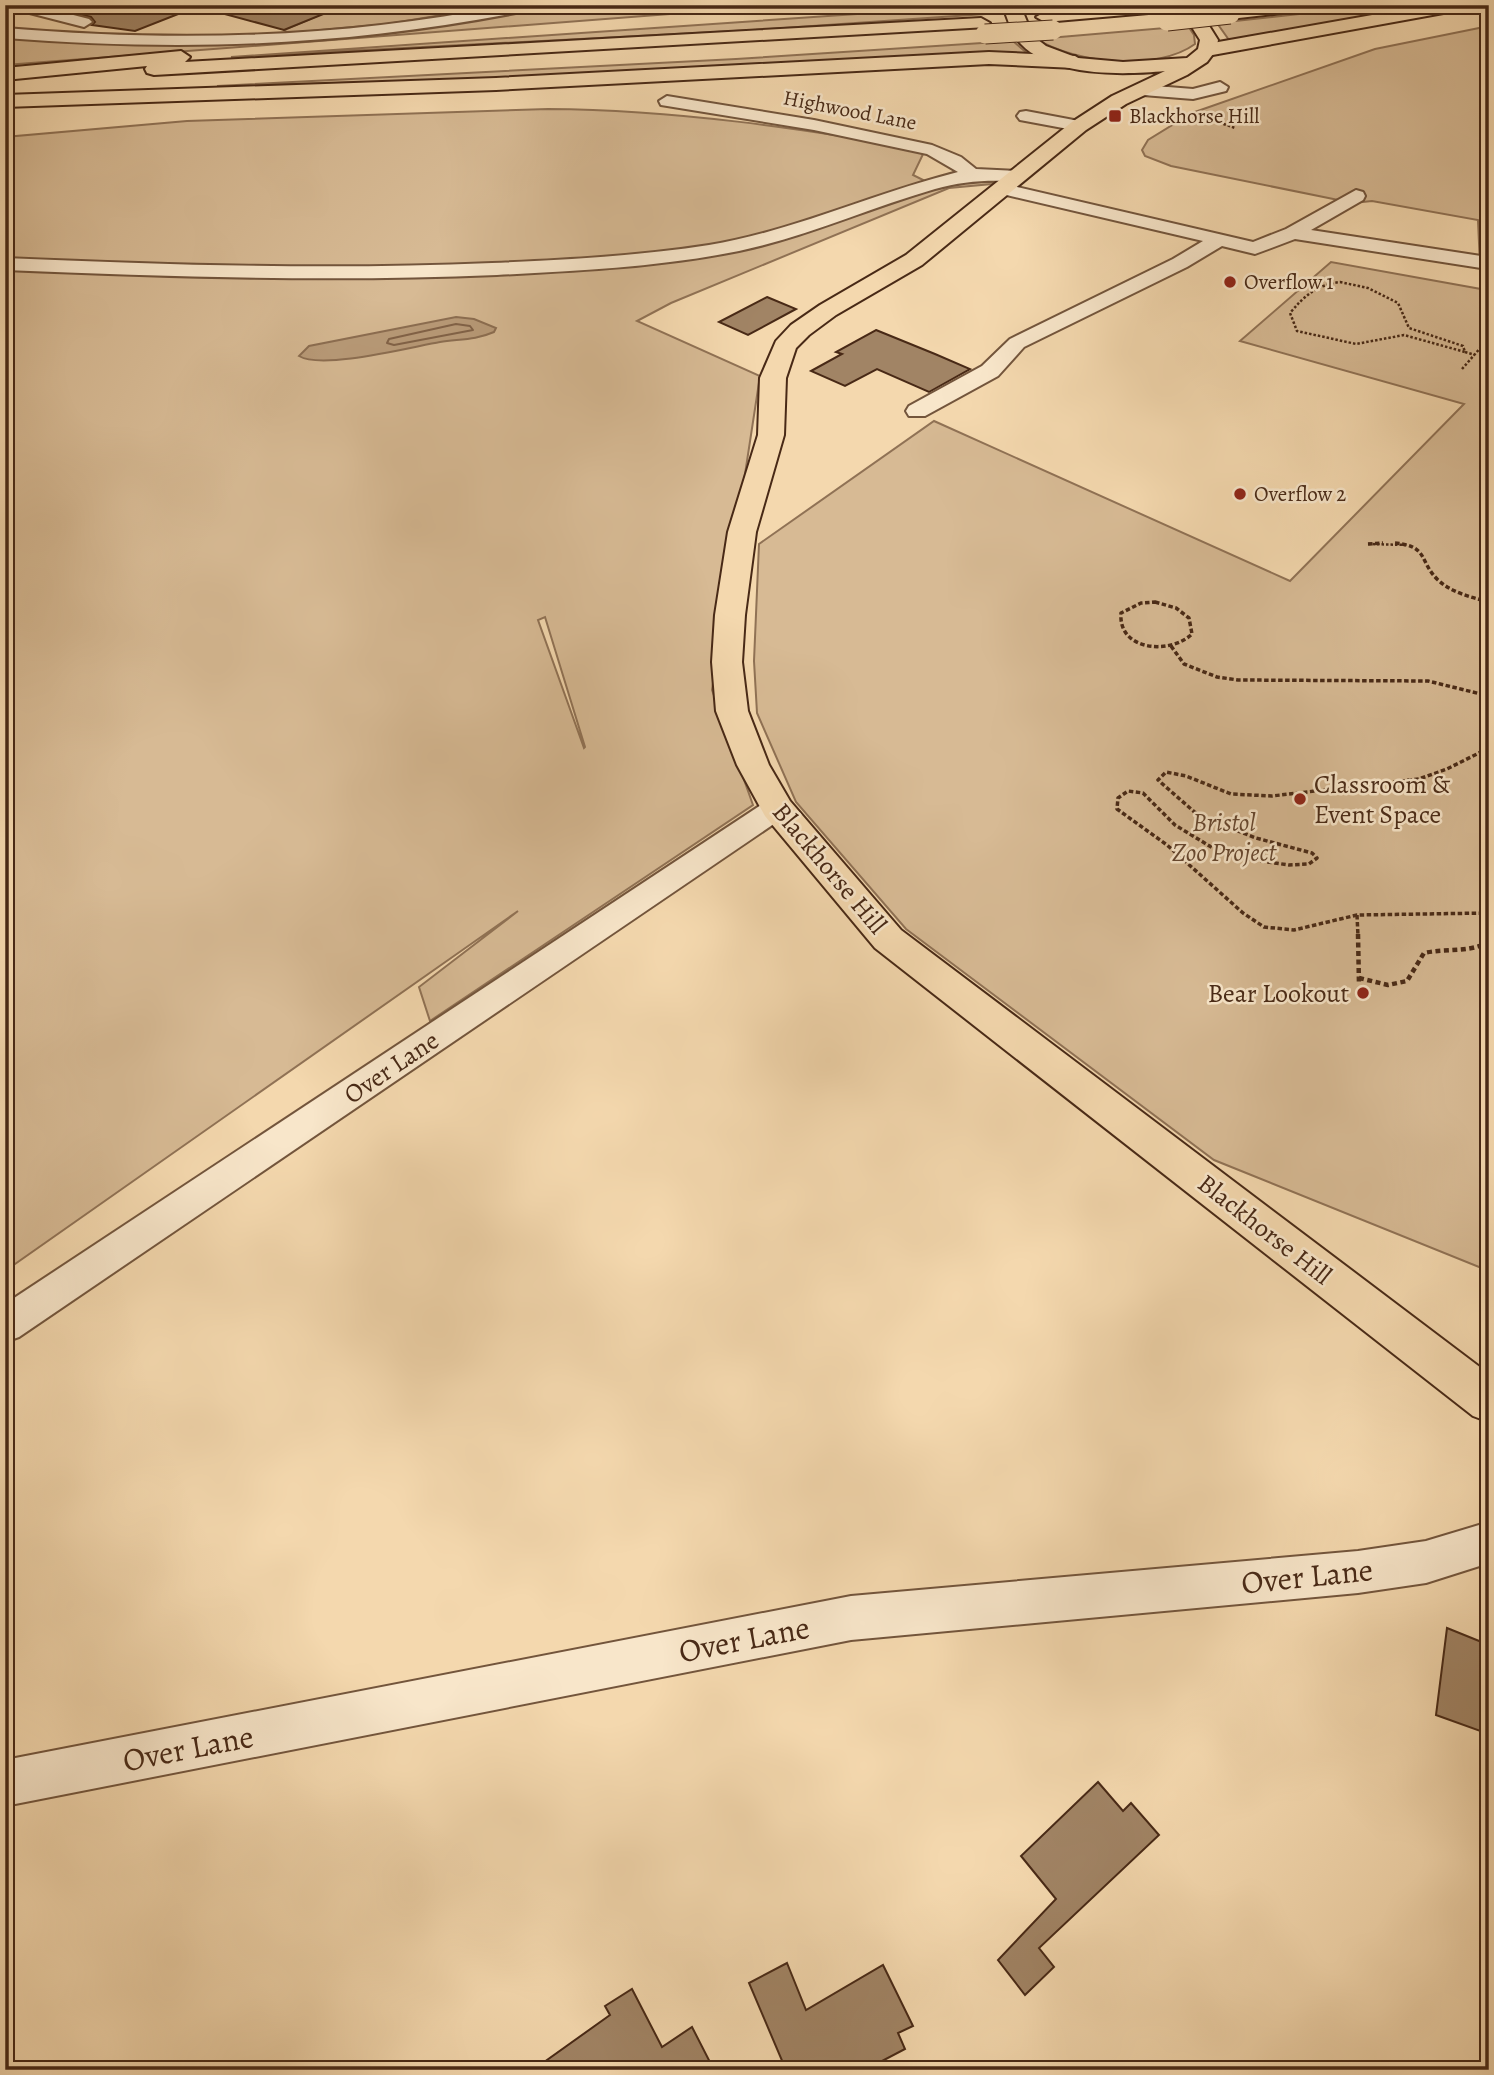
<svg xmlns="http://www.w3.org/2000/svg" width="1494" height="2075" viewBox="0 0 1494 2075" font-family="Alegreya,serif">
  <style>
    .green { fill: #d7ba94; stroke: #907255; stroke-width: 2; fill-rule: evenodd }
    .water { fill: #ba9c7a; stroke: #8c6e52; stroke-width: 2 }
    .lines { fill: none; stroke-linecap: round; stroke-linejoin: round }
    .shore { stroke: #816248; stroke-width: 2 }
    .building { fill: #a18465; stroke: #482916; stroke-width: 2 }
    .minor-casing { stroke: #73553c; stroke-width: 4 }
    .major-casing { stroke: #482916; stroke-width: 4 }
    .highway-casing { stroke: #482916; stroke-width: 4 }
    .path-far2 { stroke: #482916; stroke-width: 2.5; stroke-dasharray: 2.5 2; stroke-linecap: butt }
    .path-far1 { stroke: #482916; stroke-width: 3.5; stroke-dasharray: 4.5 2.5; stroke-linecap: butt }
    .path { stroke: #482916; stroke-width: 4.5; stroke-dasharray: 5 3.5; stroke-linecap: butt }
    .minor { fill: #f8e6ca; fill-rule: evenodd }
    .major { fill: #f4d8ae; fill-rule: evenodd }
    .highway { fill: #f4d8ae; fill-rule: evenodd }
    .highway-bridge-casing { stroke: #482916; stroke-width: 21; stroke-linecap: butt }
    .highway-bridge { stroke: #f4d8ae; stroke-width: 19 }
    .poi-dot { fill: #8f2418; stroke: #f8e6ca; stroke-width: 2.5 }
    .labels { text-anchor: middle; stroke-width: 5; stroke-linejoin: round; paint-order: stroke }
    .far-street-label { font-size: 21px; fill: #482916; stroke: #f8e6ca }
    .far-poi-label { font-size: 21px; fill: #482916; stroke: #f8e6ca; text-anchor: start }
    .poi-label { font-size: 26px; fill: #482916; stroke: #f8e6ca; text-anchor: start }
    .park-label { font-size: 26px; font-style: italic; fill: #65462f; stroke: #f8e6ca }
    .street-label { font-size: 26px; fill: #482916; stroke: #f8e6ca }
    .near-street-label { font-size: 32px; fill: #482916; stroke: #f8e6ca }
  </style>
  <rect width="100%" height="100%" fill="#f4d8ae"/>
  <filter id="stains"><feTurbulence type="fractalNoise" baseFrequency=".00286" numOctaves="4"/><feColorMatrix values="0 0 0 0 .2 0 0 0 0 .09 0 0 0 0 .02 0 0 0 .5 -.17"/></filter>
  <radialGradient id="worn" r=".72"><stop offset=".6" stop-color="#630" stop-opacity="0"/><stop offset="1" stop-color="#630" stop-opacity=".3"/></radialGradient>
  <g class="green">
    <path d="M343,5H503L387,24L288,33L284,30Z"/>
    <path d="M549,5H787L5,65V34L297,40L413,29Z"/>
    <path d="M944,5H996L999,13L753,30L231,57L901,11Z"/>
    <path d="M1380,5H1436L1229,40L1217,23Z"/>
    <path d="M1188,26L1194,35L1195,44C1157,72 1075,63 1037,39Z"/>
    <path d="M1489,26V1268L1479,1267L1214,1160L906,929L796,802L757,713L754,661L759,544L934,421L1290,581L1464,404L1240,341L1331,262L1481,289L1478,220L1372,201L1353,203L1171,166L1145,156L1142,150L1148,140L1192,113L1375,49Z"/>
    <path d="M1013,41L1028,54L540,78L217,86L736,59Z"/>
    <path d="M548,109C676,110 799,128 925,150L913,175L927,182L998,177L992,184L949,188L671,303L637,321L760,376L712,690L753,805L430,1021L419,987L518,911L5,1271V137L187,121ZM545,617L585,747L584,748L538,620Z"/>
  </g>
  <path class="water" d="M456,317L474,319L496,328L494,332C476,340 459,339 440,342C411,347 322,370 299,356L309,346Z"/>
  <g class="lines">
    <path class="shore" d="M456,324L470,326L473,330L394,345L387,343L389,339Z"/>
  </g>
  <g class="building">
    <path d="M63,5H196V7L135,31L92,25L95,22L91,17L62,10Z"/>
    <path d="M222,5H343V6L284,30L221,13Z"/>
    <path d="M767,297L796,309L748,335L719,322Z"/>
    <path d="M876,330L935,354L970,369L929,392L877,369L845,386L811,371L842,354L836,352Z"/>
    <path d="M1447,1628L1489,1645V1683L1483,1732L1436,1715Z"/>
    <path d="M1098,1782L1123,1811L1131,1803L1159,1835L1039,1948L1054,1967L1025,1995L998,1960L1056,1899L1021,1856Z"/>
    <path d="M787,1963L806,2010L883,1965L913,2026L898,2033L905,2049L865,2070H786L749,1983Z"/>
    <path d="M632,1989L662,2047L692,2027L714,2070H533L610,2015L605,2006Z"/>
  </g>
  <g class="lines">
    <g class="minor-casing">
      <g id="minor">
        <path d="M34,5L89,19L92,22L84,27L14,9L11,6Z"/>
        <path d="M507,5H538L531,10C352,46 187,52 5,38V28C174,42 341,39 507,5Z"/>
        <path d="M1220,82L1228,87L1226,91L1193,99L1143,95L1135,90L1143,85L1193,89Z"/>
        <path d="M667,96L814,120L932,145L961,157L976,169L1018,171L1027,176C1022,182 1016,182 1008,181C982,180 960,182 935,189C869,208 806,237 739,251C660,267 577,271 497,275C333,282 169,277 5,270V258C168,265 330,270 492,263C564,260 638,256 709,245C794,231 874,193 958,172L927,154L814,130L661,105L659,101Z"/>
        <path d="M1026,111L1079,121L1088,126L1079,131L1020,120L1017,116L1020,112Z"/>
        <path d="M1004,184L1253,242L1286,229L1356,190L1363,192L1365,196L1363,200L1311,230L1481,256L1488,258L1489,265L1481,268L1295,239L1255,254L1222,246L1187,267L1024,347L998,376L925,416H909L906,411L909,406L982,366L1010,339L1173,259L1203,241L998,193L995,189Z"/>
        <path d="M777,798L787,801L792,808L787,815L19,1337L5,1342V1304L767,801Z"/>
        <path d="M1489,1522V1563L1426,1583L1358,1593L851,1640L5,1806V1760L851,1596L1358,1551L1426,1541Z"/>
      </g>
    </g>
    <g class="major-casing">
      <path id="major" d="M1002,5H1020L1033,36L1046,46L1078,58L1123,62L1187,58L1198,49L1200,40L1178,5H1196L1218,40L1216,50L1207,62L1187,75L1126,104L1086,130L922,265L836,315L809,335L796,348L786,378L784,435L756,532L745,615L742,662L748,711L769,765L790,801L901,930L1489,1374V1422L1473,1416L875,948L765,816L737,765L716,711L712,662L715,615L728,532L758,435L760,378L776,341L791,325L820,305L906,255L1072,122L1112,96L1165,71C1124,75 1052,77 1021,44C1011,34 1008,18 1002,5Z"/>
    </g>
    <g class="highway-casing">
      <g id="highway">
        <path d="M1119,5H1192L1183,10L1045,22L1036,17L1045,12Z"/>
        <path d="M1260,5H1317L1308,10L1230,19L1221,14L1230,9Z"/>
        <path d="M1429,5H1469L1460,10L1207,56L1198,50L1207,44Z"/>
        <path d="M981,18L990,23L987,27L154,75L147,73L145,69L147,66L5,80V68L181,51L190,57L185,62Z"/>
        <path d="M989,52L1075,56L1084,62L1075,68L989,64L496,90L5,107V95L496,78Z"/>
      </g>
    </g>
    <g class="path-far2">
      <path d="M1198,115L1235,128"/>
      <path d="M1340,282L1368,288L1398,303L1409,328L1463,346L1465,352L1404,335L1356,344L1297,331L1290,313C1305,295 1317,285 1340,282Z"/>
      <path d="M1465,352L1475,355"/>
      <path d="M1462,369L1489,338"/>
      <path d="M1368,544L1407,545"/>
    </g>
    <g class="path-far1">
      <path d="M1395,543C1429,546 1419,562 1438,580C1452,593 1471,597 1489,602"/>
      <path d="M1368,544L1383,543"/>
      <path d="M1155,602L1176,608L1189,618L1192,634C1170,655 1118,651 1121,613L1141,603Z"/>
      <path d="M1171,646L1184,664L1217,677L1238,680L1428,681L1489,696"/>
      <path d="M1489,748L1447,769L1419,779L1272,796L1231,794L1186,776L1166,772L1158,780L1199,816L1256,838L1312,853L1317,858L1309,864L1289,865L1226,856L1175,825L1143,793L1128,791L1118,798L1117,809L1167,845L1243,913L1264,927L1294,930L1357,915L1489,913"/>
      <path d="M1357,915L1358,936"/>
    </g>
    <g class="path">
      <path d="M1358,934L1359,985"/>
      <path d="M1359,978L1388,985L1407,981L1424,953C1447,948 1468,953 1489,942"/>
    </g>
    <use href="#minor" class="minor"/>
    <use href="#major" class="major"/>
    <use href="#highway" class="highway"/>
    <g class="highway-bridge-casing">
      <g id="highway-bridge">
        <path d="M1167,21L1230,14"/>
        <path d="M985,34L1053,30"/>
      </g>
    </g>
    <use href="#highway-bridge" class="highway-bridge"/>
  </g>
  <g class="poi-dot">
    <rect x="1108" y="109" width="14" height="14" rx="3.5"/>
    <circle cx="1230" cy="282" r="7"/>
    <circle cx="1240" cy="494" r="7"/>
    <circle cx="1300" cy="799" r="7"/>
    <circle cx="1363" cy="993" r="7"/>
  </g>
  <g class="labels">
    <g class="far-street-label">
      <text transform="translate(850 110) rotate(11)" y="7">Highwood Lane</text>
    </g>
    <g class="far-poi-label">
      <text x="1129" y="123">Blackhorse Hill</text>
      <text x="1244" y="289">Overflow 1</text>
      <text x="1254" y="501">Overflow 2</text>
    </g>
    <g class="poi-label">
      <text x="1314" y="793">Classroom &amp;<tspan x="1314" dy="30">Event Space</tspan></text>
      <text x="1349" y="1002" text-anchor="end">Bear Lookout</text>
    </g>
    <g class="park-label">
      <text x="1224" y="831">Bristol<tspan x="1224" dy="30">Zoo Project</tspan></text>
    </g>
    <g class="street-label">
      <text transform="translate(830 868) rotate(50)" y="9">Blackhorse Hill</text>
      <text transform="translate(391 1067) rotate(-34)" y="9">Over Lane</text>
      <text transform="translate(1265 1229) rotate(38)" y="9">Blackhorse Hill</text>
    </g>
    <g class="near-street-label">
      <text transform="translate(1307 1576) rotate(-6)" y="11">Over Lane</text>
      <text transform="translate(744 1639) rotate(-11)" y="11">Over Lane</text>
      <text transform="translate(188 1748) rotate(-11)" y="11">Over Lane</text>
    </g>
  </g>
  <rect width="1494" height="2075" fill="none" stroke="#f4d8ae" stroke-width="28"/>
  <rect x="7" y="7" width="1480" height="2061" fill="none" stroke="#482916" stroke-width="3.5"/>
  <rect x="14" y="14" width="1466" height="2047" fill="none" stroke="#482916" stroke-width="2"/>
  <rect width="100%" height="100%" filter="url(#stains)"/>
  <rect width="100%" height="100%" fill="url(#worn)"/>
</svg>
